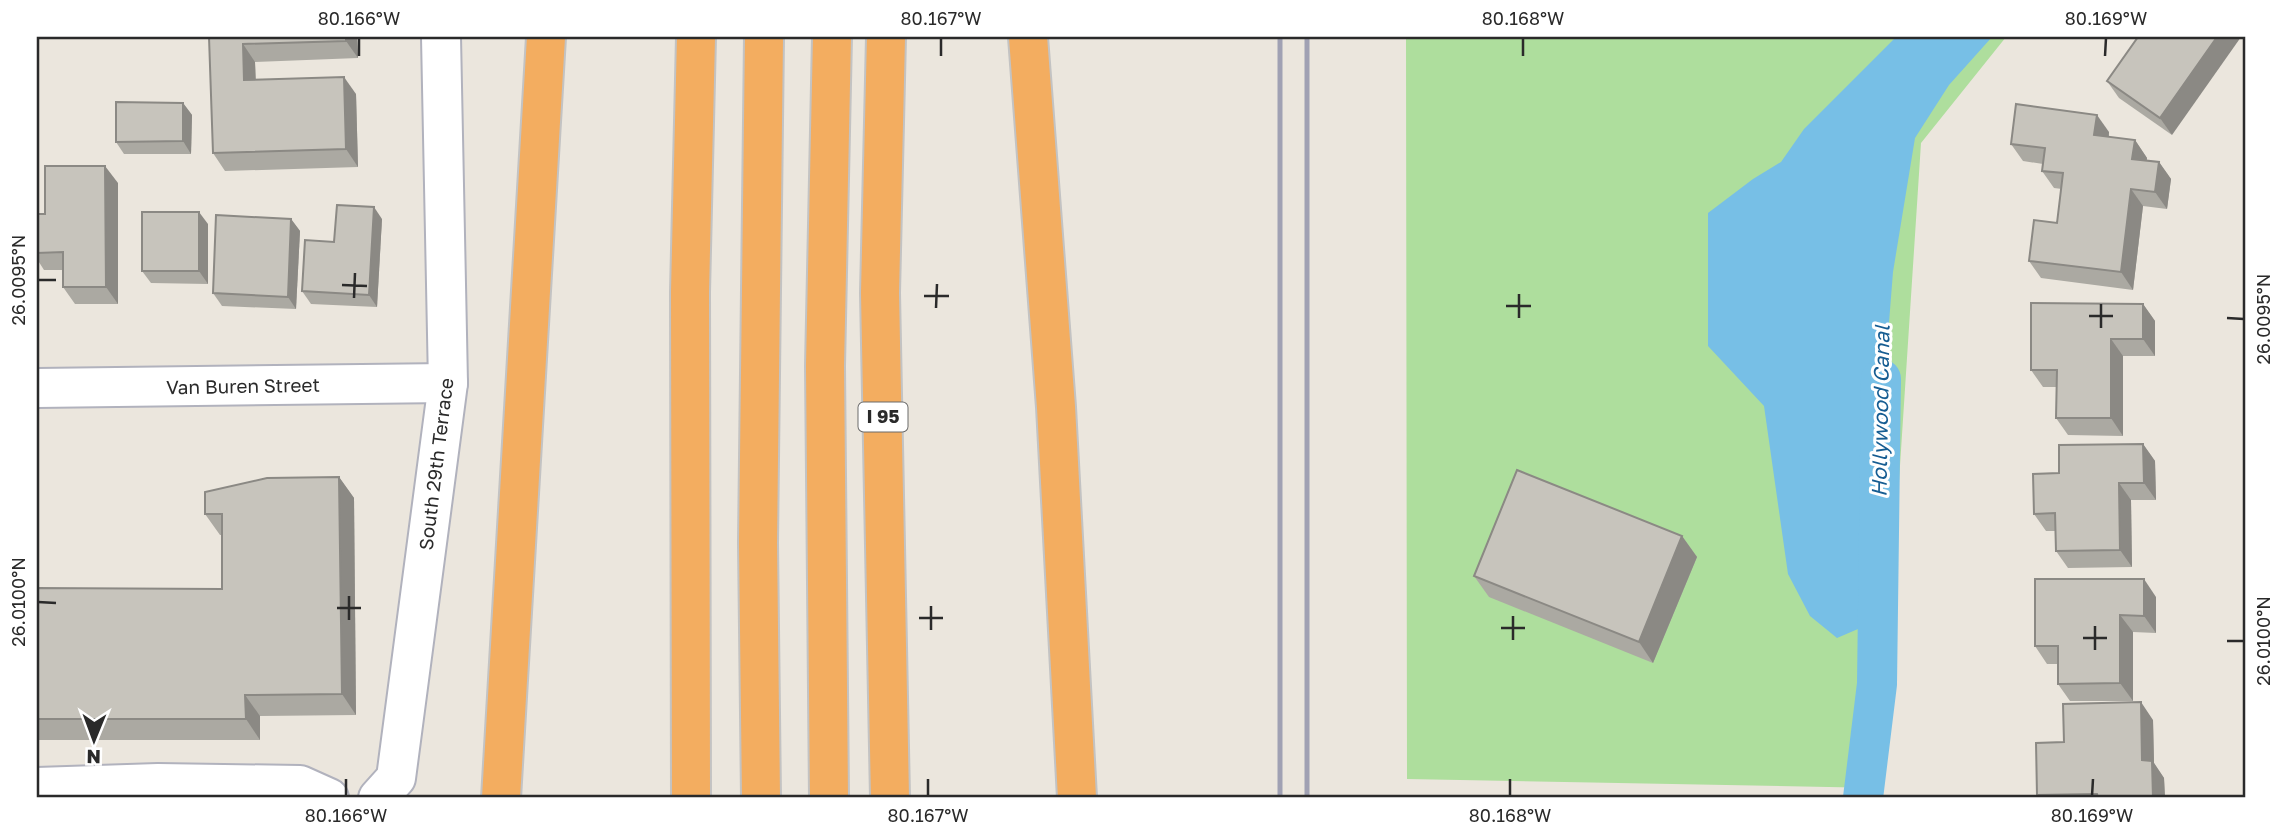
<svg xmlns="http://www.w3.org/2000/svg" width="2283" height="835" viewBox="0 0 2283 835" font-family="'Golos Text',sans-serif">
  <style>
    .green { fill: #aede9d }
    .water { fill: #77bfe6 }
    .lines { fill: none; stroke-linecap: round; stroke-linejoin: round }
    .canal { stroke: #77bfe6; stroke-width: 40 }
    .street-casing { stroke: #b1b2bd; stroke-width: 42 }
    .highway-casing { stroke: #c3c3c3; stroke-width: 42 }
    .street { stroke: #fff; stroke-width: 38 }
    .highway { stroke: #f3ad60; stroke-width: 38 }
    .rail { stroke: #a0a1b3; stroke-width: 5 }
    .wall { fill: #aba9a2 }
    .shaded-wall { fill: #8b8984 }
    .building { fill: #c7c4bc; stroke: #8b8984; stroke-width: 2 }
    .ticks { fill: none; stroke: #2a2a2a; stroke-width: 2.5 }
    .labels { text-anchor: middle; stroke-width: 6; stroke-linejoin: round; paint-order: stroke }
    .shield { fill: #fff; stroke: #6a6a6a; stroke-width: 2 }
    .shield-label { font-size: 18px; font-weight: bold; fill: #2a2a2a }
    .street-label { font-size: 19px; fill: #2a2a2a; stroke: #fff }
    .water-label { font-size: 21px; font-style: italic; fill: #165d92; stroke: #fff }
    .neatline { fill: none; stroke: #2a2a2a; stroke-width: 2.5 }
    .ticks-label { font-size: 18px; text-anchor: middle; fill: #2a2a2a }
  </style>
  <rect width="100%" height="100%" fill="#ebe6dd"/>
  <path class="green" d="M1406,37H2006L1921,143L1879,788L1407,779Z"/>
  <path class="water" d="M1896,37H1992L1949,85L1915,138L1893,272L1865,626L1837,638L1810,616L1788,574L1764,406L1708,346V213L1753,179L1781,162L1804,129Z"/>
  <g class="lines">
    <path class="canal" d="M1863,798L1877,684L1881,379"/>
    <g class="street-casing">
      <g id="street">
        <path d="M37,388L448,383"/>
        <path d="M37,787L158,783L300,785L329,798"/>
        <path d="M378,798L396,778L448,383L441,37"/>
      </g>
    </g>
    <g class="highway-casing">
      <g id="highway">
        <path d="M886,37L880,293L890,798"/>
        <path d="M1028,37L1056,407L1077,798"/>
        <path d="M501,798L546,37"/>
        <path d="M691,798L690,292L696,37"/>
        <path d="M761,798L758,543L764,37"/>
        <path d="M829,798L825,366L832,37"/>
      </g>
    </g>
    <use href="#street" class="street"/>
    <use href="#highway" class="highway"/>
    <g class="rail">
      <path d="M1307,37V798"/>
      <path d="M1280,798V37"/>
    </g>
  </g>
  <g class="wall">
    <path d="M209,37H357L358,58L255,62L256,80L356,94L358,167L225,171L213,153Z"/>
    <path d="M2138,37L2172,135L2119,98L2107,81Z"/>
    <path d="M183,103L192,115L191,154H124L116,142Z"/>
    <path d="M2109,132V137L2135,140L2147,158L2146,161L2159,162L2171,179L2167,209L2143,206L2133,290L2041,278L2029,261L2057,223L2062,189L2054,188L2042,171L2043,164L2023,161L2011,144Z"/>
    <path d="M118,183V304H75L63,287V270H44L37,259V214H45Z"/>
    <path d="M291,219L300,231L296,309L222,306L213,293Z"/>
    <path d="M382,219L377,307L311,304L302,291L334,242Z"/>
    <path d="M208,224V284L151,283L142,271Z"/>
    <path d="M2143,304L2155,321V356H2123V436L2068,435L2056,418V387H2043L2031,370Z"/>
    <path d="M2143,444L2155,461L2156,500H2131L2132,567L2068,568L2056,551L2055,531H2046L2034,514L2059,473Z"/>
    <path d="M339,477L354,498L356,715L260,716V740H37V588L222,589V535H220L205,514Z"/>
    <path d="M1682,536L1697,557L1653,663L1489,597L1474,576Z"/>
    <path d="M2156,597V633L2133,632V701H2070L2058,684V664H2047L2035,646Z"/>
    <path d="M2153,720L2154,763L2164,778L2165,798H2040L2037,795L2064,742Z"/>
  </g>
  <g class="shaded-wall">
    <path d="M346,37H357L358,58L346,41Z"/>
    <path d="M2217,37H2241L2172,135L2160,118Z"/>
    <path d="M243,44L255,62L256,98L244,80Z"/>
    <path d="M344,77L356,94L358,167L346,149Z"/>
    <path d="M183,103L192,115L191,154L183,141Z"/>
    <path d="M2097,115L2109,132L2107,153L2094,135Z"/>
    <path d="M2135,140L2147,158L2145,176L2132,159Z"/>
    <path d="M2159,162L2171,179L2167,209L2155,192Z"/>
    <path d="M105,166L118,183V304L106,287Z"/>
    <path d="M2131,189L2143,206L2133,290L2121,272Z"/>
    <path d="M374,207L382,219L377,307L369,295Z"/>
    <path d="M199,212L208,224V284L199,271Z"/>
    <path d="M291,219L300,231L296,309L288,297Z"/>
    <path d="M2143,304L2155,321V356L2143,339Z"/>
    <path d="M2111,339L2123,356V436L2111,418Z"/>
    <path d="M2143,444L2155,461L2156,500L2144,483Z"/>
    <path d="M339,477L354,498L356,715L342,694Z"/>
    <path d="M2119,483L2131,500L2132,567L2120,550Z"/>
    <path d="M1682,536L1697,557L1653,663L1639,642Z"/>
    <path d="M2144,579L2156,597V633L2144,616Z"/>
    <path d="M2120,615L2133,632V701L2120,683Z"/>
    <path d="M245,695L260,716V740L246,719Z"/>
    <path d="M2141,702L2153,720L2154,763L2164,778L2165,798H2153L2142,760Z"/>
  </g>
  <g class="building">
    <path d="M209,37H346V41L243,44L244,80L344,77L346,149L213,153Z"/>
    <path d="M2138,37H2217L2160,118L2107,81Z"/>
    <path d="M116,102L183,103V141L116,142Z"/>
    <path d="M2016,104L2097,115L2094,135L2135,140L2132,159L2159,162L2155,192L2131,189L2121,272L2029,261L2034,220L2057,223L2063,173L2042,171L2045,148L2011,144Z"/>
    <path d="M45,166H105L106,287H63V252L37,253V214H45Z"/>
    <path d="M337,205L374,207L369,295L302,291L305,240L334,242Z"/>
    <rect x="142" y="212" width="57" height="59"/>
    <path d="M216,215L291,219L288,297L213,293Z"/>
    <path d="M2031,303L2143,304V339H2111V418H2056L2057,370H2031Z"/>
    <path d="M2143,444L2144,483H2119L2120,550L2056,551L2055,513L2034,514L2033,474L2059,473V445Z"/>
    <path d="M1517,470L1682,536L1639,642L1474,576Z"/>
    <path d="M339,477L342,694L245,695L246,719H37V588L222,589V514H205V492L267,478Z"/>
    <path d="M2035,579H2144V616L2120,615V683L2058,684V646H2035Z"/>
    <path d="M2141,702L2142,760L2152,761L2153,798H2098L2097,794L2037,795L2036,743L2064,742L2063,704Z"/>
  </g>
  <path class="ticks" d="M359,56V38M941,56V38M1523,56V38M2105,56L2106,38M38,280H56M342,285L367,286M924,296H949M354,298L355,273M1506,306H1531M936,308L937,284M2089,316H2113M1519,318V294M2227,318L2244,319M2101,328V304M38,602L56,603M337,608H361M919,618H943M349,620V596M1501,628H1525M931,630V606M2083,638H2107M1513,640V616M2227,641H2244M2095,650V626M346,796V779M928,796V779M1510,796V779M2092,796L2093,779"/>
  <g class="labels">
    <rect class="shield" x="858.5" y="402.5" width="49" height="29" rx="5"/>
    <g class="shield-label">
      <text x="883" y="423">I 95</text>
    </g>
    <g class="street-label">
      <text transform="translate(243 386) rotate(-1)" y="7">Van Buren Street</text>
      <text transform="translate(436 464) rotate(-83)" y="7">South 29th Terrace</text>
    </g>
    <g class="water-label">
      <text transform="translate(1881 411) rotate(-89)" y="7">Hollywood Canal</text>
    </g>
  </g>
  <rect width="2283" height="835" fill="none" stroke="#ffffff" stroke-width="77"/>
  <g transform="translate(94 740) rotate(181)" stroke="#ffffff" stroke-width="5" paint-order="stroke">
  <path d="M0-5L12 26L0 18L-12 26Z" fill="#2a2a2a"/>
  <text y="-10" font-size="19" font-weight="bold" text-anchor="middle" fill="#2a2a2a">N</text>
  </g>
  <rect x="38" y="38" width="2206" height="758" class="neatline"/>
  <g class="ticks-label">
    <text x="359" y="25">80.166°W</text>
    <text x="941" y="25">80.167°W</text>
    <text x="1523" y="25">80.168°W</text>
    <text x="2106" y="25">80.169°W</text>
    <text transform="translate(19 280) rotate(-90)" y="6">26.0095°N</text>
    <text transform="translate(2264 319) rotate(-90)" y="6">26.0095°N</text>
    <text transform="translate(19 602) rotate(-90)" y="6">26.0100°N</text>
    <text transform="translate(2264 641) rotate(-90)" y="6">26.0100°N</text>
    <text x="346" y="822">80.166°W</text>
    <text x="928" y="822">80.167°W</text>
    <text x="1510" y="822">80.168°W</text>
    <text x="2092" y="822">80.169°W</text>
  </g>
</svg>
